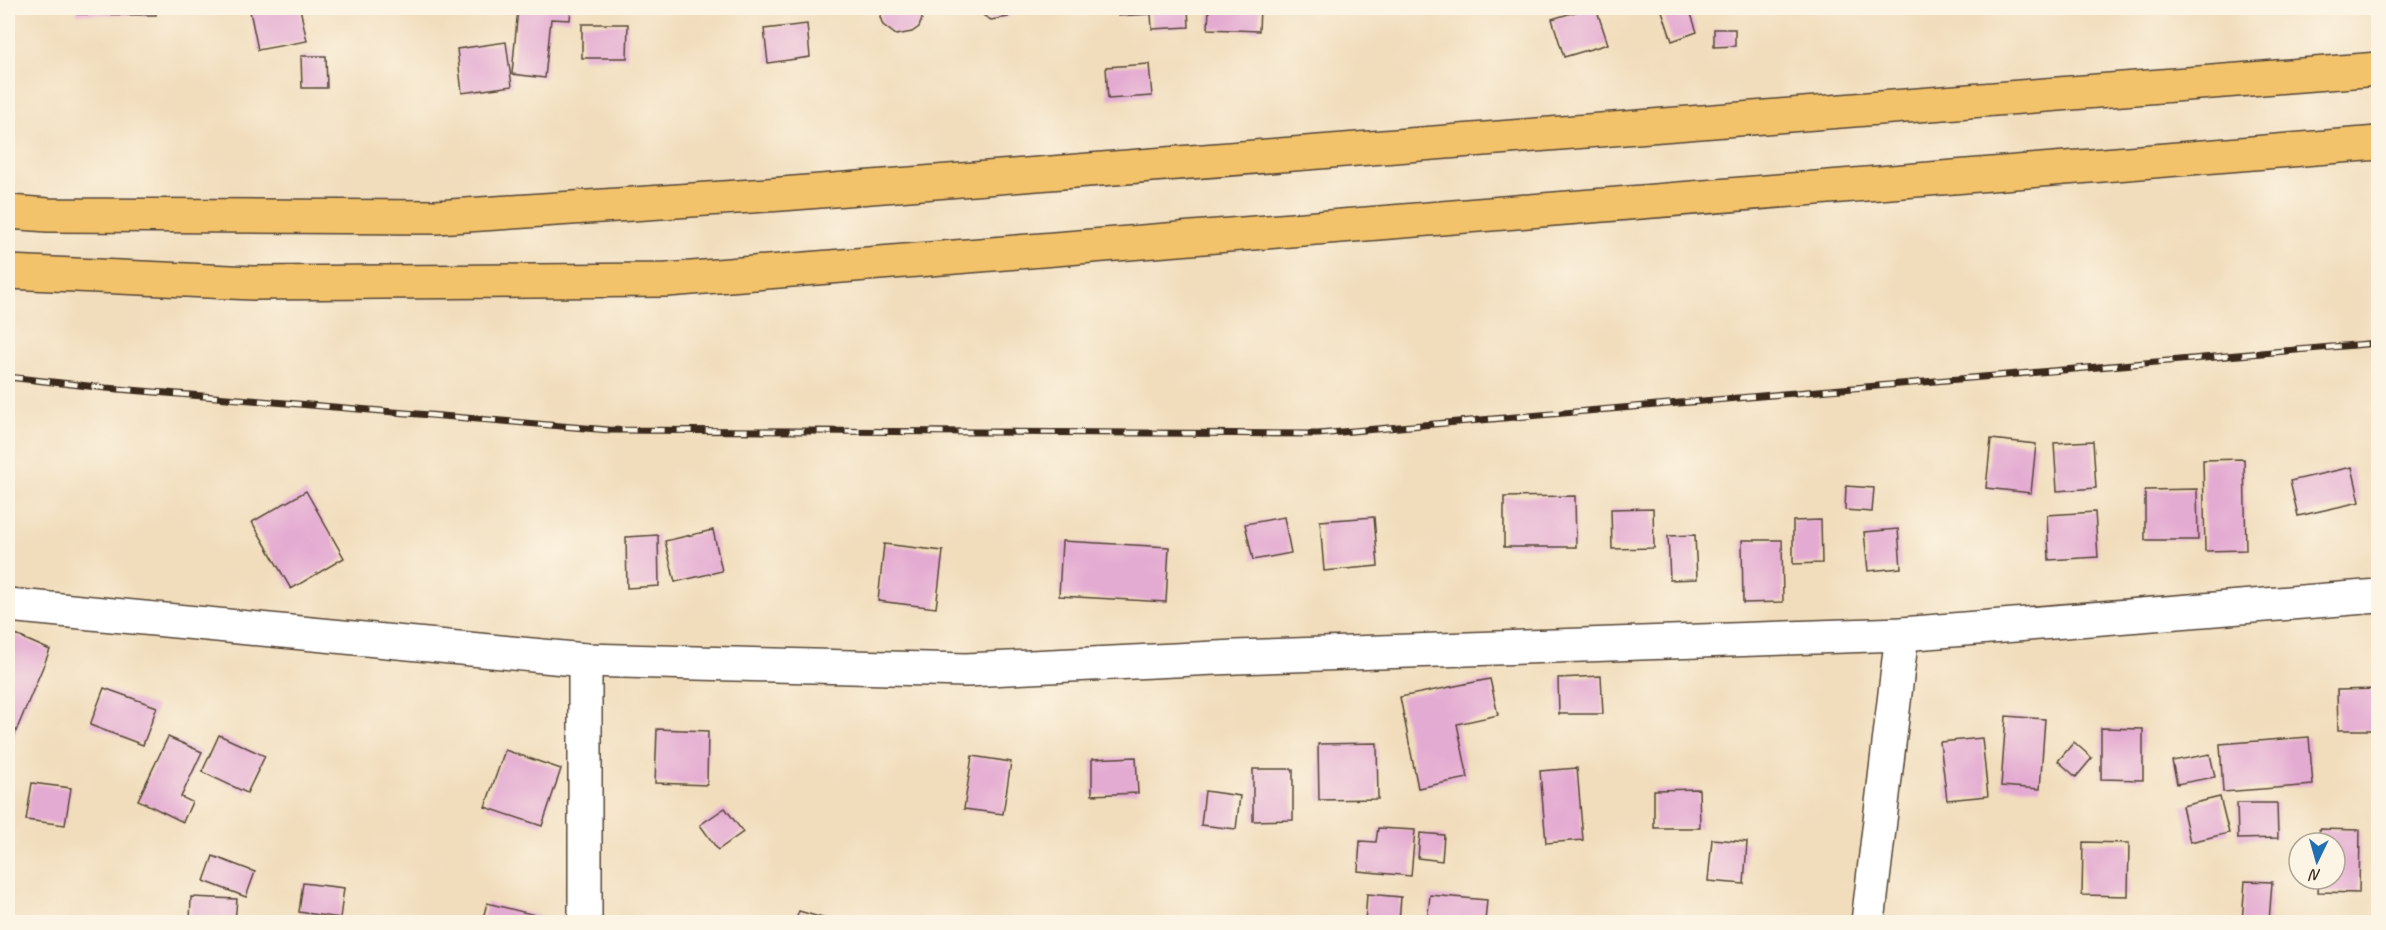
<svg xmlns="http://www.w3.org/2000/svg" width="2386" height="930" viewBox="0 0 2386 930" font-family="Caveat,sans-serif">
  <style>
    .building { fill: #e4abd2 }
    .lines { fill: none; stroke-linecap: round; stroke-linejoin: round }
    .minor-casing { stroke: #564536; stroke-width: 36 }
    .trunk-casing { stroke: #564536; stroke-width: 36 }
    .minor { stroke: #fff; stroke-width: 33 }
    .trunk { stroke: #f2c36a; stroke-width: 33 }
    .rail-casing { stroke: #3b2a1e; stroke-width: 7 }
    .rail { stroke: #fcf5e5; stroke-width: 4.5; stroke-dasharray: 14; stroke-linecap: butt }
  </style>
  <rect width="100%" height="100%" fill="#fcf5e5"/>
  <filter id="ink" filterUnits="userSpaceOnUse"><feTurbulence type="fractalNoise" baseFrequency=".0167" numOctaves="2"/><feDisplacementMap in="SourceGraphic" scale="12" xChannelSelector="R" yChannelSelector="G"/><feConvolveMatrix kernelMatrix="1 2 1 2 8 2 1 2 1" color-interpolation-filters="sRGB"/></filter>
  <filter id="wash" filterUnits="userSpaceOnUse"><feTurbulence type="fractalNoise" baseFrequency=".008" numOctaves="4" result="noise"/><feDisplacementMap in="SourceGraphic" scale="24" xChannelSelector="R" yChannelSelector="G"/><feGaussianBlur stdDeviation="1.35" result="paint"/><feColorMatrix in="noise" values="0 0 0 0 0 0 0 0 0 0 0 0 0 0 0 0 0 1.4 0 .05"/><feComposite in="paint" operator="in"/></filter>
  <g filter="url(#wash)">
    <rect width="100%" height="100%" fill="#f1ddbc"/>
    <g id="blocks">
      <g class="building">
        <path d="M77,8H156V15L77,14Z"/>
        <path d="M270,8H300L307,41L258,50L250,11Z"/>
        <path d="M470,8H511V13Z"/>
        <path d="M518,8H571L570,20L551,19L545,78L512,74Z"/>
        <path d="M882,8H921L922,19L919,27L912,32L896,35L883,25L880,17Z"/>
        <path d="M977,8H1015L1008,17L991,20L984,16Z"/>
        <path d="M1117,8H1188L1189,27L1152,29L1151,14L1118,16Z"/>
        <path d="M1209,8H1260L1259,31L1208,29Z"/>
        <path d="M1588,8H1596L1608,44L1564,57L1552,19Z"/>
        <path d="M1661,8H1689L1697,32L1672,41Z"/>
        <path d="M582,24H628L627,58H582Z"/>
        <path d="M807,24L810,57L768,63L764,29Z"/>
        <path d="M1714,29H1735V46L1714,47Z"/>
        <path d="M506,42L512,86L462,93L457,49Z"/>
        <path d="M301,56H326L327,88H302Z"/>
        <path d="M1149,64L1152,96L1108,99L1106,67Z"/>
        <path d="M1991,439L2036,444L2031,493L1986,488Z"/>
        <path d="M2093,441L2096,488L2057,491L2054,443Z"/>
        <path d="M2244,459L2246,550L2205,551L2203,460Z"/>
        <path d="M2352,467L2360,502L2298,516L2290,481Z"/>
        <path d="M1846,486L1874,488L1872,512L1845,510Z"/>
        <path d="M2197,489L2198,540H2145V490Z"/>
        <path d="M306,491L344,558L291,589L252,522Z"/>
        <path d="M1575,496L1576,547H1504V497Z"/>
        <path d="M1653,508L1654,548L1612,549L1611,509Z"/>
        <path d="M2095,512L2098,557L2049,560L2047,515Z"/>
        <path d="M1284,517L1291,553L1253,560L1245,524Z"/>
        <path d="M1374,517L1378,566L1324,571L1320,521Z"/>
        <path d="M1821,520L1822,563L1793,564V521Z"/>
        <path d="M1898,529L1901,568L1868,571L1864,532Z"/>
        <path d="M713,530L722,571L675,582L665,541Z"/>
        <path d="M658,535L659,586L627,588L626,537Z"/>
        <path d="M1695,535L1697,579L1670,580L1668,536Z"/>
        <path d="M1742,540H1782L1783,602L1743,603Z"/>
        <path d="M1062,541L1169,547L1166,602L1059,596Z"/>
        <path d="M884,544L943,551L936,608L878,601Z"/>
        <path d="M9,632L50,650L14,736L8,734V636Z"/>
        <path d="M1601,676L1603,714H1559L1558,678Z"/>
        <path d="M1490,679L1498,715L1457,724L1468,778L1418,788L1400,697Z"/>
        <path d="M104,688L157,707L143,745L90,725Z"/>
        <path d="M2378,689V730H2338L2337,690Z"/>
        <path d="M2006,716L2045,719L2040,789L2001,786Z"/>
        <path d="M2101,728L2143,729V780L2101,779Z"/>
        <path d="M657,729L708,731L707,785L655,783Z"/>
        <path d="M219,735L265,756L247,793L202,772Z"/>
        <path d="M168,737L202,752L181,797L192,802L183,822L138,800Z"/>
        <path d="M2309,737L2313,785L2223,792L2220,744Z"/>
        <path d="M1982,738L1988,796L1947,800L1940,742Z"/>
        <path d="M2074,742L2092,758L2076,777L2058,761Z"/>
        <path d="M1377,743L1378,799L1319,800L1318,744Z"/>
        <path d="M505,750L561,769L542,826L485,807Z"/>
        <path d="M2210,754L2215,777L2177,784L2172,761Z"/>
        <path d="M972,756L1011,762L1003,814L964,809Z"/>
        <path d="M1136,757L1138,793L1092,795V759Z"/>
        <path d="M1577,768L1583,840L1546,843L1540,771Z"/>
        <path d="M1253,769H1293V820L1253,821Z"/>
        <path d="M32,783L71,788L65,825L26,820Z"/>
        <path d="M1699,789L1700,828H1654V790Z"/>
        <path d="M1205,791L1240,796L1236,829L1201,825Z"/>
        <path d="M2220,797L2229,833L2190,842L2182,806Z"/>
        <path d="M2237,803H2277L2278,838L2238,839Z"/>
        <path d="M725,808L743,832L718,850L700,825Z"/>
        <path d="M1378,828L1415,830L1411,876L1358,871L1360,841L1376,842Z"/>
        <path d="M2319,829L2360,830L2359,893L2318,892L2319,879H2335V843H2319Z"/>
        <path d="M1420,833L1444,835L1442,861L1418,858Z"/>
        <path d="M1712,839L1747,842L1744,884L1708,881Z"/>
        <path d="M2083,842L2129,843L2128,896L2082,895Z"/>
        <path d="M213,856L255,872L246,897L204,881Z"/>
        <path d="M2245,881L2272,882L2269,922H2242Z"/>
        <path d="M303,883L344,888L340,918L299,912Z"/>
        <path d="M1367,894L1401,897L1399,922H1365Z"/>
        <path d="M1430,895L1487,900L1485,922H1427Z"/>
        <path d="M191,897L237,899L235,922H190Z"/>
        <path d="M487,903L551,919V922H482Z"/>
        <path d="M799,911L836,922H795Z"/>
      </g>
    </g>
  </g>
  <g filter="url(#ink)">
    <use href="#blocks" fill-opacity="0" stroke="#564536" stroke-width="1.5"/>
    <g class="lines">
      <g class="minor-casing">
        <g id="minor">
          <path d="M8,605L585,660L966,670L1236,657L1902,634L2378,596"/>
          <path d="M585,922V660"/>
          <path d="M1868,922L1902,634"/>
        </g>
      </g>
      <g class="trunk-casing">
        <g id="trunk">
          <path d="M8,212L48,215L436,217L782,194L2378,69"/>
          <path d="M8,272L253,283L667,280L2378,143"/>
        </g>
      </g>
      <use href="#minor" class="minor"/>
      <use href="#trunk" class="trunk"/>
      <g class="rail-casing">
        <path id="rail" d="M8,377L106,388L609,430L1318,434L2378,343"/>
      </g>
      <use href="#rail" class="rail"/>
    </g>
  </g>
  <rect width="2386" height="930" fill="none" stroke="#fcf5e5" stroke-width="30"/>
  <g transform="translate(2317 861) rotate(185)"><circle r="28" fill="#fcf5e5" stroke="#afa495" stroke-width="1.5"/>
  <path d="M0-4.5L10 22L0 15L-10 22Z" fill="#1f6fb2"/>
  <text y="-9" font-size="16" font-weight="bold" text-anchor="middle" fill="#3b2a1e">N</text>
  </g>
</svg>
